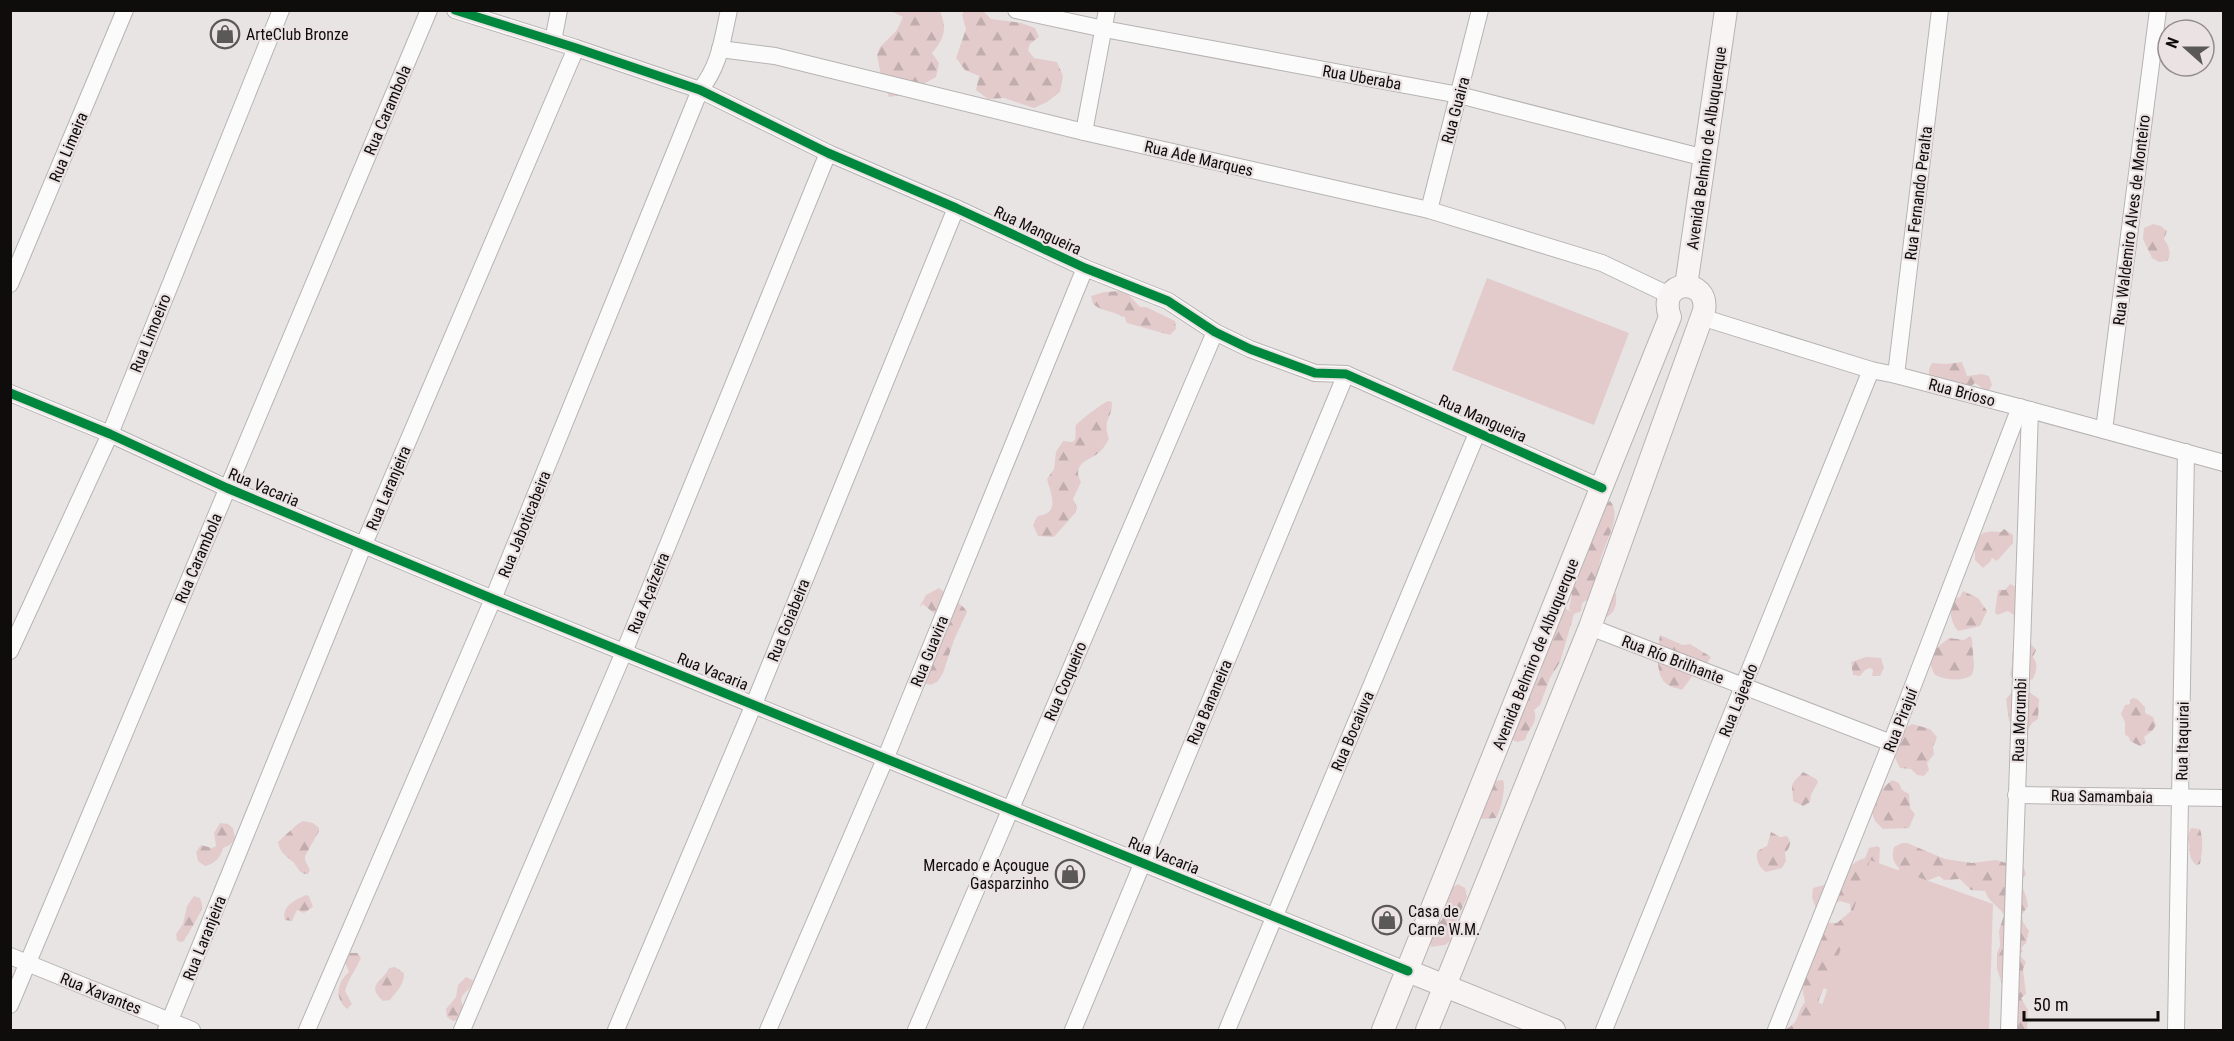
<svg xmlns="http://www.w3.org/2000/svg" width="2234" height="1041" viewBox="0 0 2234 1041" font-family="'Roboto Condensed',sans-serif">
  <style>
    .forest { fill: url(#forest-firs) }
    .garden { fill: #e3cbcc }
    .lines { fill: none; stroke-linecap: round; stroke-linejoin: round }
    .street-casing { stroke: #b7b3b3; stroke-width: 18 }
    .secondary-casing { stroke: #b7b3b3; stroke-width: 24 }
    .street { stroke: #fcfbfb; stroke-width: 16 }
    .secondary { stroke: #f8f4f4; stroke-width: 22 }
    .cycleway-casing { stroke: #ebe2e3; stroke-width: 13 }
    .cycleway { stroke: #00873e; stroke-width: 9 }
    .labels { text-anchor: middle; stroke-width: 4.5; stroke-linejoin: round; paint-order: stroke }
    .poi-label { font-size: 16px; fill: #0f0c0c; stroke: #ebe2e3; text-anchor: start }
    .street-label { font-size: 16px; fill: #0f0c0c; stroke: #ebe2e3 }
  </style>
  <defs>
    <pattern id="forest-firs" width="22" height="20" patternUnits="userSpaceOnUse" patternTransform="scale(1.5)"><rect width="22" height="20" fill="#e3cbcc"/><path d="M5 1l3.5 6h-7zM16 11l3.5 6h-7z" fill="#c2adae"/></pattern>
  </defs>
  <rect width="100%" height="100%" fill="#e9e4e4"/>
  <g class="forest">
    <path d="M891,11H940C947,29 945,38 932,53L939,63L936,77L906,94L889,97L881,76L877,55L880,47L897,30L903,17Z"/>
    <path d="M964,11H983L991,19L1021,23L1035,28L1039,37L1030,44L1028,50L1034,58L1057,62L1063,76L1060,92L1047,102L1034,108L1004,98L988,99L976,90L979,76L965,70L956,58L966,29L962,15Z"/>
    <path d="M2153,224L2161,226L2167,231L2164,239C2169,246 2172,253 2167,261L2159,262L2152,258L2143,239L2144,228Z"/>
    <path d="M1120,291L1128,294L1140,307H1146L1175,321L1176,329L1170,335L1127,323L1124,316L1122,317C1113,310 1102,312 1093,304L1091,296L1104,292Z"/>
    <path d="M1962,362L1967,376L1982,374L1989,376L1992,385L1988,392L1975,383L1969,388L1929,377V369L1932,363L1947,364Z"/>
    <path d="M1108,401L1112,402C1112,420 1102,419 1109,439C1106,444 1102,451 1097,454C1085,462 1072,465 1081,482L1073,499L1077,507L1076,512L1054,537L1038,536L1033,525L1037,517C1040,515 1044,515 1047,513C1058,507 1049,488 1047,479L1054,469L1056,452L1063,441L1072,442L1075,440C1076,436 1075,428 1076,425C1078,422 1104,402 1108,401Z"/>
    <path d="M1610,501C1625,518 1598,551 1599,571C1599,574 1603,580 1604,584L1611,587L1616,594C1617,607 1615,613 1603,619L1589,599L1582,603L1581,611L1574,614L1560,662L1550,678L1540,705L1534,710C1539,724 1528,727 1525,740L1517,742L1510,739L1527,685L1539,677L1560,606L1572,612L1569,609L1572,594L1567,587L1604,506Z"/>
    <path d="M2004,529L2013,535V543L1997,561L1992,558L1990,562L1983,568L1975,560V542C1982,530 1989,531 2001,532Z"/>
    <path d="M2010,584L2017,587L2032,586C2037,603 2023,608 2013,618L2014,615L2008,611L1997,615L1995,612L1998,590H2005Z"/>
    <path d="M939,588C947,595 964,605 967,612L954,640L943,673L938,681L931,685L923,683L936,615L923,604L919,608L926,595Z"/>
    <path d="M1963,591L1978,598L1987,611L1980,626L1958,631C1950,622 1949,609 1953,599L1960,597Z"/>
    <path d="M1660,635L1683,645L1690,644L1711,657L1706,665L1697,670L1682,690C1678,688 1672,688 1668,685C1654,677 1658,648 1660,635Z"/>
    <path d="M1970,636L1972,639L1974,667L1972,675C1962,682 1945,680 1935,675C1924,656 1935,649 1949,638L1964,640Z"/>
    <path d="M2024,642L2031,644L2036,650L2033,657C2039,665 2036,672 2033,679L2025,682L2029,692L2039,699L2038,719L2032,723L2026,733L2009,721L2006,699L2016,687L2010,674C2014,664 2010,656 2014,646Z"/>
    <path d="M1866,657L1881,658L1884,668L1880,676H1872L1873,670L1870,668L1865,670L1860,676L1853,675L1851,662Z"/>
    <path d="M2133,698L2137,699L2145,707V713L2153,717L2156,725L2152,731L2144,737L2146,743L2140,746L2130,741L2129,737L2125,735V722L2121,714L2125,705L2130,704V700Z"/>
    <path d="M1912,724L1930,729L1937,737L1933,747L1934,754L1927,763L1929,770L1924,776L1917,775L1911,769L1900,768C1890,750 1894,749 1901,730Z"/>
    <path d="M1803,772L1816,779L1818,782L1811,795L1810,802L1803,806L1793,801C1793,782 1788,787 1803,772Z"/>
    <path d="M1503,780C1506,788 1501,810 1496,818L1482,819L1478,812L1495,781Z"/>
    <path d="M1892,780L1899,783L1902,790L1909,794L1910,808L1915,814L1909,828L1883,829L1875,821L1871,810L1881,790Z"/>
    <path d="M303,821L313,823L319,828V831L305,856V860L310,870L308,874C298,874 299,868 293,862C285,855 280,853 278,842C287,835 292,827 303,821Z"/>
    <path d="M220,823L228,824L233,828L235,839L230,845L223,848C221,857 215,864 205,866L198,861L196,852L201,845L212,848L216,846L214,833Z"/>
    <path d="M2191,828L2200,829C2204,843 2202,851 2200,864L2196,865C2185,854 2193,848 2187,838Z"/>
    <path d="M1771,832L1780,837L1787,836C1792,842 1790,848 1785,853L1786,861L1782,868L1766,872C1760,869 1754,857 1758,851C1759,850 1766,846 1767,846Z"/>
    <path d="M1902,843H1907L1945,859L1972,863L1996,860L2024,868L2026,875L2020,880C2023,889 2027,897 2028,906L2022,915L2023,922L2029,931L2026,943L2021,948L2023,951L2020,954L2021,957L2026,962L2023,969L2026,994L2021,998L2028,1010L2027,1030H2008L2006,1007L2001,1000L2002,984L1997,969V953L2000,946L1999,931L2004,915C1998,905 1989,903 1985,891L1971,890L1960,879L1944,880L1939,876L1924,882L1897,875L1899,868C1892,861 1892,856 1894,847Z"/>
    <path d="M1877,846L1880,848L1879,864L1830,992L1824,988L1819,999V1003L1826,1005L1831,1030H1785C1802,1020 1795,1014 1805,1002L1801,983L1823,923H1837L1851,911L1850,904L1840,901L1835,903L1834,912L1831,915L1817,912L1812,897L1813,888L1824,885L1834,891C1842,878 1849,862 1865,858L1869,848Z"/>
    <path d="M1458,884L1465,888L1467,897L1451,933L1450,941L1445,945L1431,947L1430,941L1435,924L1442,920L1452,888Z"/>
    <path d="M306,895L309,896L313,907L304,913L297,910L292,921L285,920C281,906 295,900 306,895Z"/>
    <path d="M194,896L200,898C201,901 203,905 202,908C200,915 188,934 184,941L180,942L177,940L176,934L183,924L187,906Z"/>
    <path d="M350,953H357L361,958C356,970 349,977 345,991L352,1004L347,1009C334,998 337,982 349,972L345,962Z"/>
    <path d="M395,967L404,973C405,984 396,992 390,1000L383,1001C365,984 383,982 389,968Z"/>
    <path d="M466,977L473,980C470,995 454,993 465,1009L460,1019L453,1021L447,1017L446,1009L456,997L458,985Z"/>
  </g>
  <g class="garden">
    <path d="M1487,278L1629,333L1594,425L1452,370Z"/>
    <path d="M1870,860L1993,904L1989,1030H1814Z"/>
  </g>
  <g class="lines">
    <g class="street-casing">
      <g id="street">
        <path d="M455,10L576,48L700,90L828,153L956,208L1085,268L1168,301L1215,332L1250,349L1315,373L1346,374L1602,488"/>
        <path d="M1016,10L1104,29L1459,95L1705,158"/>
        <path d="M553,41L559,10"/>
        <path d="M720,49L775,56L1084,132L1429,210L1602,263L1669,295"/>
        <path d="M1084,132L1107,10"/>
        <path d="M1429,210L1480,10"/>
        <path d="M10,284L125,10"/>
        <path d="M1701,317L1871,370L1896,375L2030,410L2224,463"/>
        <path d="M1896,375L1940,10"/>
        <path d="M10,393L110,434L227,488L493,599L1408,971"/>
        <path d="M2104,430L2158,10"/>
        <path d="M1590,627L1891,743"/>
        <path d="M10,651L110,434L281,10"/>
        <path d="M2016,795L2224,798"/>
        <path d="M10,956L192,1030"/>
        <path d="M10,1005L429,10"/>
        <path d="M166,1030L364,544L576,48"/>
        <path d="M307,1030L493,599L700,90C720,65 722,41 729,10"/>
        <path d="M462,1030L624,652L828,153"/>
        <path d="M616,1030L754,704L956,208"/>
        <path d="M768,1030L886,757L1085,268"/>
        <path d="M916,1030L1215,332"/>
        <path d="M1073,1030L1346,374"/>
        <path d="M1227,1030L1478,431"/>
        <path d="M1604,1030L1871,370"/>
        <path d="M1776,1030L1891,743L2020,407"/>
        <path d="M2009,1030L2030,410"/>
        <path d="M2176,1030L2186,452"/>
      </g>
    </g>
    <g class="secondary-casing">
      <g id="secondary">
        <path d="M1686,286L1726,10"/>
        <path d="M1408,971L1554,1030"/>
        <path d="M1383,1030L1670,317C1656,278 1710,276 1704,311L1590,627L1427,1030"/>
      </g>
    </g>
    <use href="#street" class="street"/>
    <use href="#secondary" class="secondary"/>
    <g class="cycleway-casing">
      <g id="cycleway">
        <path d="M455,10L576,48L700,90L828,153L956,208L1085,268L1168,301L1215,332L1250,349L1315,373L1346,374L1602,488"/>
        <path d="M10,393L110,434L227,488L493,599L1408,971"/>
      </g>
    </g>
    <use href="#cycleway" class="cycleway"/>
  </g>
  <defs>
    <g id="shop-ring" transform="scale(1.5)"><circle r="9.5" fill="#ebe2e3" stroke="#5b5858" stroke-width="1.5"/><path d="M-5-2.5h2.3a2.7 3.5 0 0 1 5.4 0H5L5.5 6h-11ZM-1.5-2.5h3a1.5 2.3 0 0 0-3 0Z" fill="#5b5858"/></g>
  </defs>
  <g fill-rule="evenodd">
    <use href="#shop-ring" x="225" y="34"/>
    <use href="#shop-ring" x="1070" y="874"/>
    <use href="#shop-ring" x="1387" y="920"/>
  </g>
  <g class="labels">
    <g class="poi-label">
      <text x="246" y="40">ArteClub Bronze</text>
      <text x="1049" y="871" text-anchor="end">Mercado e Açougue<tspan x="1049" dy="18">Gasparzinho</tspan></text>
      <text x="1408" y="917">Casa de<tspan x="1408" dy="18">Carne W.M.</tspan></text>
    </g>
    <g class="street-label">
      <text transform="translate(1362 77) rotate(10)" y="6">Rua Uberaba</text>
      <text transform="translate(387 110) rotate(-67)" y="6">Rua Carambola</text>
      <text transform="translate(1455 110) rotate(-75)" y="6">Rua Guaira</text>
      <text transform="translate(68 147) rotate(-67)" y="6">Rua Limeira</text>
      <text transform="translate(1706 148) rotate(-82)" y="6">Avenida Belmiro de Albuquerque</text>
      <text transform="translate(1199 158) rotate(13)" y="6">Rua Ade Marques</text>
      <text transform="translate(1918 193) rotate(-83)" y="6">Rua Fernando Peralta</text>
      <text transform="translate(2131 220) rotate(-83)" y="6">Rua Waldemiro Alves de Monteiro</text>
      <text transform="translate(1038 230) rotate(25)" y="6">Rua Mangueira</text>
      <text transform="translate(150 333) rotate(-68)" y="6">Rua Limoeiro</text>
      <text transform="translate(1962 392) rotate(15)" y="6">Rua Brioso</text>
      <text transform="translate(1483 418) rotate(24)" y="6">Rua Mangueira</text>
      <text transform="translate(264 487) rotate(23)" y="6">Rua Vacaria</text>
      <text transform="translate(388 488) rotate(-67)" y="6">Rua Laranjeira</text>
      <text transform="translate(524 524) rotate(-68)" y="6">Rua Jaboticabeira</text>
      <text transform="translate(198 558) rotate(-67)" y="6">Rua Carambola</text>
      <text transform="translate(648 593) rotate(-68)" y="6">Rua Açaízeira</text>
      <text transform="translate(788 620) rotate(-68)" y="6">Rua Goiabeira</text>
      <text transform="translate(929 651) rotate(-68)" y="6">Rua Guavira</text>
      <text transform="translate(1535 654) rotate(-68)" y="6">Avenida Belmiro de Albuquerque</text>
      <text transform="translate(1673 659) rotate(21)" y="6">Rua Río Brilhante</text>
      <text transform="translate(713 671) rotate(22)" y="6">Rua Vacaria</text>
      <text transform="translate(1065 681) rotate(-67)" y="6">Rua Coqueiro</text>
      <text transform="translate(1738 700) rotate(-68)" y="6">Rua Lajeado</text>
      <text transform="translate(1209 702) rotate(-67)" y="6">Rua Bananeira</text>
      <text transform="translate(1900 720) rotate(-69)" y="6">Rua Pirajuí</text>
      <text transform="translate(2019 720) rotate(-88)" y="6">Rua Morumbi</text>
      <text transform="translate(1352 731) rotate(-67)" y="6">Rua Bocaiuva</text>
      <text transform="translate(2182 741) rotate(-89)" y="6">Rua Itaquirai</text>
      <text transform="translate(2102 796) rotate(1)" y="6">Rua Samambaia</text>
      <text transform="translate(1164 855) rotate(22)" y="6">Rua Vacaria</text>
      <text transform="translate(204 938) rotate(-68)" y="6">Rua Laranjeira</text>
      <text transform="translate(101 993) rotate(22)" y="6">Rua Xavantes</text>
    </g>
  </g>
  <rect width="2234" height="1041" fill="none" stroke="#0f0c0c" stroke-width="24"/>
  <g transform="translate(2186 48) rotate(291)"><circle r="28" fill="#ebe2e3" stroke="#938c8d" stroke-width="1.5"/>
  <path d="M0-4.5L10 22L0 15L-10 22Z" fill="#5b5858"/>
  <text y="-9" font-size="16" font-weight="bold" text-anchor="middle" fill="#0f0c0c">N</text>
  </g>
  <path d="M2024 1011v9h134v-9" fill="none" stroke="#0f0c0c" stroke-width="3"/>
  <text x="2033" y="1011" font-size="18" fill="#0f0c0c" stroke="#ebe2e3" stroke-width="4.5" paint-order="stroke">50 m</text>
</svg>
